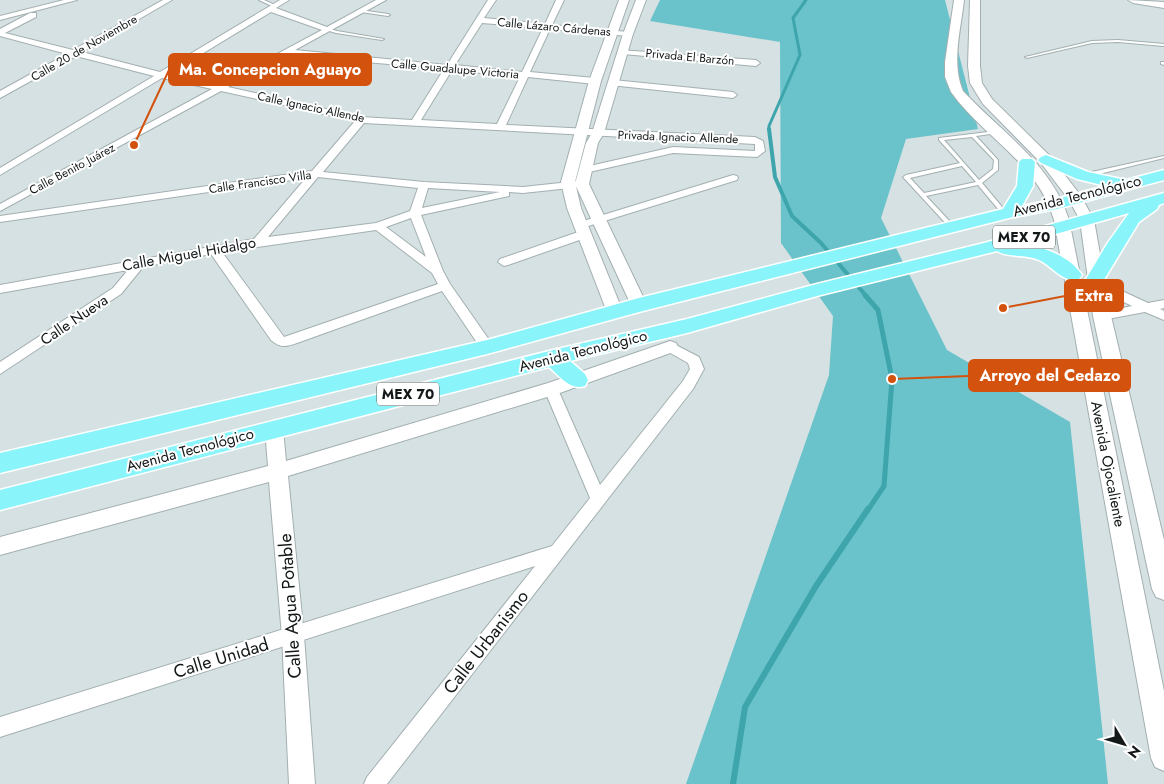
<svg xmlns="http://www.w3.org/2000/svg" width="1164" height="784" viewBox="0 0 1164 784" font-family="Jost,sans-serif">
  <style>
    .green { fill: #6ac3ca }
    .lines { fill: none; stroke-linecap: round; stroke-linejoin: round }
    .stream-far3 { stroke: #3ea5ac; stroke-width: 3 }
    .stream-far2 { stroke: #3ea5ac; stroke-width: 4 }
    .stream-far1 { stroke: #3ea5ac; stroke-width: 5 }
    .stream { stroke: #3ea5ac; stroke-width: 6 }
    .service-casing { stroke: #a3afb0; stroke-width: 2 }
    .minor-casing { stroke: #a3afb0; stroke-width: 2 }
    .tertiary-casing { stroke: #a3afb0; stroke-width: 2 }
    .secondary-casing { stroke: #a3afb0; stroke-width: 2 }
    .primary-casing { stroke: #fff; stroke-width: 3 }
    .service { fill: #fff; fill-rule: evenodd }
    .minor { fill: #fff; fill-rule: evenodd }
    .tertiary { fill: #fff; fill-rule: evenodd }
    .secondary { fill: #fff; fill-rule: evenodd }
    .primary { fill: #8af4fb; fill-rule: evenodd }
    .labels { text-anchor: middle; stroke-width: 4; stroke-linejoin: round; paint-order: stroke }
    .far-street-label { font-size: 12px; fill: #131818; stroke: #fff }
    .shield { fill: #fff; stroke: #5a5d5d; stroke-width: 1 }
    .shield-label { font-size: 14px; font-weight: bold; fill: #131818 }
    .street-label { font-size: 15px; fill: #131818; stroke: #fff }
    .near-street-label { font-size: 18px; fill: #131818; stroke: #fff }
    .leader { fill: none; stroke: #d3520d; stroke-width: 2 }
    .callout-dot { fill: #d3520d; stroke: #fff; stroke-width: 2 }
    .callout { fill: #d3520d; stroke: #d3520d; stroke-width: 2 }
    .callout-label { font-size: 16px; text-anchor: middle; font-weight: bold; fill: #fff }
  </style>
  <rect width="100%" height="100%" fill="#d5e1e2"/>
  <path class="green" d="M660,0H945L978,129L906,139L881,218L947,350L1070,422L1108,784H686L829,375L833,316L781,243L780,42L650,21Z"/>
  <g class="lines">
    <path class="stream-far3" d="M769,130V126L800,55L793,18L806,0"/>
    <path class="stream-far2" d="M769,129L775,177L792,216L821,243L867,297"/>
    <path class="stream-far1" d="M865,295L878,310L892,379L884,486L868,510"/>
    <path class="stream" d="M733,784L745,707L816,586L868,509"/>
    <g class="service-casing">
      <g id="service">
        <path d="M259,0H264L277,6L274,7Z"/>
        <path d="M360,10L388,14L390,15L388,16L361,12H360Z"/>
        <path d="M327,28L337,31L384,39L382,40L336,33L326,30L325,29Z"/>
        <path d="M1118,40L1164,44V46L1118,42L1092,43L1027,58L1025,57L1092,41Z"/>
        <path d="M1161,62H1164V65L1161,64Z"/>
        <path d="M996,131H998V133L976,136L998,160V170L982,183L1008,214L1007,215H1003L978,185L926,196L955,227L954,228H950L903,177L906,175L960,163L939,140V138ZM972,137L994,160L993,169L979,180L944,140ZM962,166L976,182L924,193L910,178Z"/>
        <path d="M1164,156V158L1087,177L1084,175L1087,173Z"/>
      </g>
    </g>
    <g class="minor-casing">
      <g id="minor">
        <path d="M64,0H77L0,20V16Z"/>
        <path d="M163,0H172L82,52L160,72L280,0H289L276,8L327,27L376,0H386L295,50L447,65L488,0H496L484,18L545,24L556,0H564L552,25L628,32L632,34L628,36L550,29L530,72L595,78L599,81L595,84L528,77L506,125L755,137L763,141L765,151L757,157L673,153L585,173L580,170L581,168L673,147L755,151V144L364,123L323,172L424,182L523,187L579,181L584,184L579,187L523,193L509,192V196L421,215L443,271L450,284L492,344L494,347L492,350H482L442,291L297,343C286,347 280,348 271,340L211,254L143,267L121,294L0,374V362L113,288L128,270L0,293V285L254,239L306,178L0,222V216L312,171L355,121L221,91L0,211V204L212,89L162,78L0,175V168L154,76L76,56L0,98V91L67,54L0,36V29L30,13H36V17L5,33L73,50ZM271,12L322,30L219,85L169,74ZM482,23L543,28L522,72L455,65ZM288,55L444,69L412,120L361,117L228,87ZM452,70L520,77L497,124L421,120ZM318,177L418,188L410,211L376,223L268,237ZM428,188L500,192L422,208ZM411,218L426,257L386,227ZM376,230L432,273L438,284L284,337L222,252Z"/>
        <path d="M620,50L756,60L760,63L756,66L623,54H620Z"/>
        <path d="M613,80L733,92L737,95L733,98L610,85L609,83Z"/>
        <path d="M733,175L737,176L738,178L737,180L585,227H577L575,225L577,223Z"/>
        <path d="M584,230L590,234L588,237L508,265L504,266L498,262L500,259Z"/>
        <path d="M1096,279L1148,303L1164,300V308L1160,309L1164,311V320L1145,312L1102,320L1098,319L1096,316L1098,313L1132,306L1092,286L1090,283L1092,280Z"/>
        <path d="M670,342L699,357L704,369L693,389L387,784H364L367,777L535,566L0,737V717L552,546L590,498L544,389L546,385L551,384L556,385L600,485L683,381L690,369L688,363L665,350L663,347L665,344Z"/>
      </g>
    </g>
    <g class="tertiary-casing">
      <g id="tertiary">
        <path d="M619,0H629L601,81L575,182L581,208L623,312L621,316L615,318L609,316L607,312L567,208L561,182L589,81Z"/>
        <path d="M636,0H646L633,34L604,133L598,143L589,184L647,305L645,309L639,310L633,309L631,305L575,184L586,143L592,133L623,34Z"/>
        <path d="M1128,0L1164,2V8L1133,3Z"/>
        <path d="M670,341L676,343L678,347L676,351L557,394L288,476L304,636L315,784H289L282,636L269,482L0,555V537L268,466L265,429L268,424L274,422L280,424L283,429L286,461L548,383Z"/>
      </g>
    </g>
    <g class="secondary-casing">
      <g id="secondary">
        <path d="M954,0H964C961,29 951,63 963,91C1001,132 1052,164 1069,220L1164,691V771L1155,767L1151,758L1054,220C1038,163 984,138 951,92L945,77V62Z"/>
        <path d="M970,0H980V66L982,83L992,99L1051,157L1081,196L1094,220L1111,316L1164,540V600L1156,597L1152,589L1093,316L1080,220L1069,200L1041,163L983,104L970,83L968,66Z"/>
      </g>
    </g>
    <g class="primary-casing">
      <g id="primary">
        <path d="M1046,155L1088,172L1126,180L1164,170V180L1057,209L1009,218L639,312L487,354L0,473V453L487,340L639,298L1003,209L1017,186L1019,162L1022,159H1032L1035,162L1033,186L1022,206L1056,199L1106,186L1077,179L1041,163L1038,160L1041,157Z"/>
        <path d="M1164,193V203L1159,205L1157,209L1139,222L1102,283L1095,285L1088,283L1086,279L1107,244L1129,213L1021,244C1042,246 1070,256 1082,275L1079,279C1064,284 1052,266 1039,260C1026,254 1008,258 997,251L817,296L687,333L570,361L585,374L588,380L585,386C570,391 560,376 549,367L0,510V490L553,350L687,319L817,284L984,243Z"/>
      </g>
    </g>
    <use href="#service" class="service"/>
    <use href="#minor" class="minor"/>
    <use href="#tertiary" class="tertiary"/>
    <use href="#secondary" class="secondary"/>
    <use href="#primary" class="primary"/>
  </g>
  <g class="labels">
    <g class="far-street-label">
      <text transform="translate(554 27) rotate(5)" y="4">Calle Lázaro Cárdenas</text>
      <text transform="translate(84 48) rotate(-30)" y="4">Calle 20 de Noviembre</text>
      <text transform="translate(690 57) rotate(5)" y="4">Privada El Barzón</text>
      <text transform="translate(455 69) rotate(5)" y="4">Calle Guadalupe Victoria</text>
      <text transform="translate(311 107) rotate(12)" y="4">Calle Ignacio Allende</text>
      <text transform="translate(678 137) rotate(2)" y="4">Privada Ignacio Allende</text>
      <text transform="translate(72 169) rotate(-28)" y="4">Calle Benito Juárez</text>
      <text transform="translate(260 182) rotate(-8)" y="4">Calle Francisco Villa</text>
    </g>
    <g class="shield">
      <rect x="993" y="225.5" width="62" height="23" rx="4"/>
      <rect x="377" y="382.5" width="62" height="23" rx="4"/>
    </g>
    <g class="shield-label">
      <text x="1024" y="242">MEX 70</text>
      <text x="408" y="399">MEX 70</text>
    </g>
    <g class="street-label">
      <text transform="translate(1077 196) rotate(-14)" y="5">Avenida Tecnológico</text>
      <text transform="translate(189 254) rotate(-10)" y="5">Calle Miguel Hidalgo</text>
      <text transform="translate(74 320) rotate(-34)" y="5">Calle Nueva</text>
      <text transform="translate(583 351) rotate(-14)" y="5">Avenida Tecnológico</text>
      <text transform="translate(190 450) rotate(-15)" y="5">Avenida Tecnológico</text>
      <text transform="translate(1108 464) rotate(79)" y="5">Avenida Ojocaliente</text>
    </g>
    <g class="near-street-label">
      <text transform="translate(290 606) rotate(-94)" y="6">Calle Agua Potable</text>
      <text transform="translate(486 642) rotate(-52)" y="6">Calle Urbanismo</text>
      <text transform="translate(221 658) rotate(-17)" y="6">Calle Unidad</text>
    </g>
  </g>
  <path class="leader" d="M134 145L169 70M1003 308L1065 296M892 379L969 376"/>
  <g class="callout-dot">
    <circle cx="134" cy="145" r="5"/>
    <circle cx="1003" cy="308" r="5"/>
    <circle cx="892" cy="379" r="5"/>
  </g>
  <g class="callout">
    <rect x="169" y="54" width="202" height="31" rx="5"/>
    <rect x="1065" y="280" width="58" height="31" rx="5"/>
    <rect x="969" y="360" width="161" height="31" rx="5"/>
  </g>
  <g class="callout-label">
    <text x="270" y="75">Ma. Concepcion Aguayo</text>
    <text x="1094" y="301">Extra</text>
    <text x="1050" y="381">Arroyo del Cedazo</text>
  </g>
  <g transform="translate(1124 744) rotate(128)" stroke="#ffffff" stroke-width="4" paint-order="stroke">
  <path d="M0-4L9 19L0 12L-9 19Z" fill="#131818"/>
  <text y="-8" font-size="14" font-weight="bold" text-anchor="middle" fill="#131818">N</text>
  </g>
</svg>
